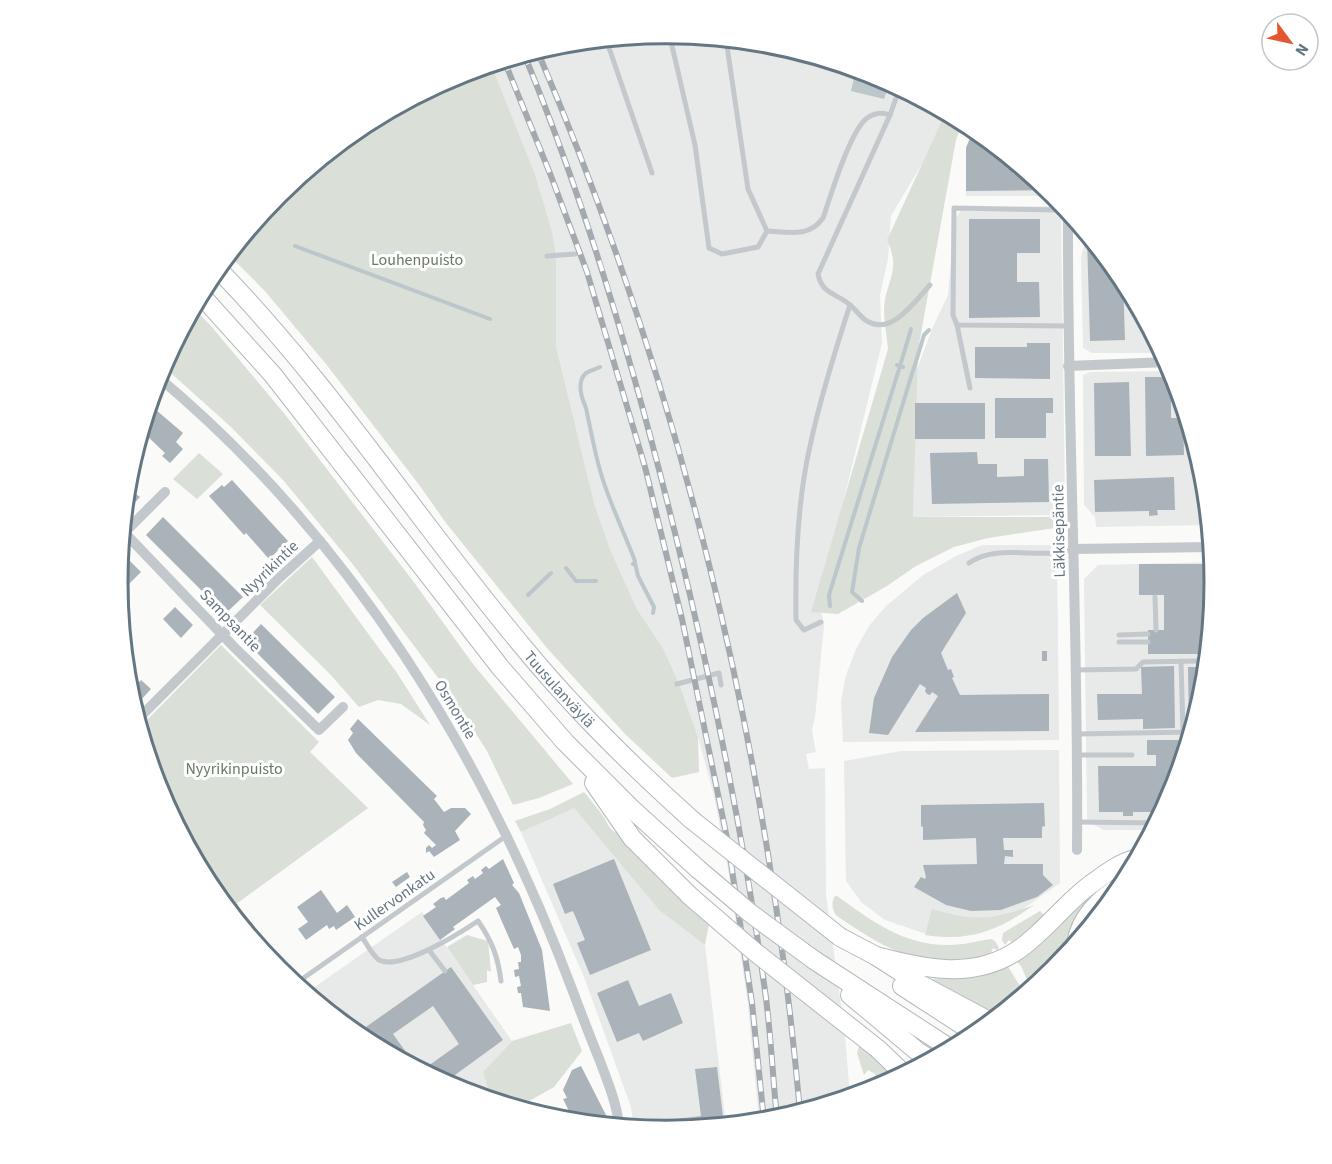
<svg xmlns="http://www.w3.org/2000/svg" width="1332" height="1164" viewBox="0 0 1332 1164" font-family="'Source Sans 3',sans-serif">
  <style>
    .built { fill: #e8e9e9 }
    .green { fill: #dadfd7 }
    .water { fill: #bbc7cb }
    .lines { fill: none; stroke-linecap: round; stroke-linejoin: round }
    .stream { stroke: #bbc7cb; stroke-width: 4 }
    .building { fill: #aab3b9 }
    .highway-casing { stroke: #b4b9bd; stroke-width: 20 }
    .lane { stroke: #c3c8cc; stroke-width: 5 }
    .street { stroke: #c3c8cc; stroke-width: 10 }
    .highway { stroke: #fff; stroke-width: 18 }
    .rail-casing { stroke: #a2aab0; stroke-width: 6 }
    .rail { stroke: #fff; stroke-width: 4; stroke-dasharray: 11; stroke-linecap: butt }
    .highway-bridge-casing { stroke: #b4b9bd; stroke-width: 20; stroke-linecap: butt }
    .highway-bridge { stroke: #fff; stroke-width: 18 }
    .labels { text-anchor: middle; stroke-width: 6; stroke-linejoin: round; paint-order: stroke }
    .park-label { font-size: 16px; fill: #687a64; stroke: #fff }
    .street-label { font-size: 16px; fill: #657683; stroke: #fff }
    .rim { fill: none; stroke: #657683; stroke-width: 3 }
  </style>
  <rect width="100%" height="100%" fill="#fafaf8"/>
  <g class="built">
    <path d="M666,33L773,44L876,75L951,115L891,216L888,259L880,295L882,343L819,601L824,625L815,718L812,730L816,752L806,754L809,769L825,768L826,894L845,1034L850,1097L773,1121L759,1122L748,1005L729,874L714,796L698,737L680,686L664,650L637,609L610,549L594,503L556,346V254L552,231L535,174L491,64L559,43Z"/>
    <path d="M974,128L1054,194L1056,196H966V148Z"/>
    <path d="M1061,206L1065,504L1054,515L913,517L916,372L932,329L948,295L955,220L963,207Z"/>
    <path d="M1089,237L1123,277L1163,353H1092L1083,348L1081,257L1085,242Z"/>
    <path d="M1173,371L1205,475L1209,525L1096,527L1095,517L1084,505L1083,375L1090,372Z"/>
    <path d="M982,545H1057L1059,740L843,742L841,701L846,675L856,649L869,626L885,607L923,575L956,556Z"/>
    <path d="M1213,562L1215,582L1204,689L1173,792L1153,830H1104L1087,821L1084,579L1098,565Z"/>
    <path d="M1059,750L1060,883L1006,921L945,936L923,933L885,920L861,902L846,881L844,761L901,751Z"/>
    <path d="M573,807L660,911L705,945L726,1125L666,1131L634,1128L631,1107L584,977L521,832Z"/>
    <path d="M422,912L512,1041L483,1072L491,1100L456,1089L361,1038L306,993Z"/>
  </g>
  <g class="green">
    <path d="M491,64L535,174L552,231L556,254V346L594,503L610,549L637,609L664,650L680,686L698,737L699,772L672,778L625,734L547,648L446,523L420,486L326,364L264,290L228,254L278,194L361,125L456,75Z"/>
    <path d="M946,112L963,121L956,140L918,350L913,517H1054L1061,521L1062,527L988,538L954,547L916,566L887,586L838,614L811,612L888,349C887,336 884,322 884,310C885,281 902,272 887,240Z"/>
    <path d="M193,307L211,326L283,412L413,581L473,664L573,784L539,798L513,805L487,751L454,699L351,562L283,480L231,427L162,365Z"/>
    <path d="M199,453L223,474L197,499L173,479Z"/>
    <path d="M312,557L397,673L430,725L401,704L378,700L359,707L330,674L260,605Z"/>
    <path d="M221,645L319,742L310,752L368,808L228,910L209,887L159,792L139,728Z"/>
    <path d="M584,792C590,800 597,807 603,816C608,823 609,830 618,834L657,877L709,924L705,945L660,911L574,808L521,832L515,821L550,809Z"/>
    <path d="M1133,868L1131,872L1119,877L1070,936L1069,953L1054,970L1031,989L1021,966L1015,960L1097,887Z"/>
    <path d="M835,896H837C872,921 904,946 950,945C963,945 978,941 991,939L995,941L999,948L997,950L993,948L990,955C926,973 888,951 837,916C832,911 831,902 835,896Z"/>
    <path d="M1034,905C998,931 970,942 925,935L932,909C976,922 992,920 1034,905Z"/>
    <path d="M1040,911L1045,916L1012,942L1009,940L1005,945L1002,940L1003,933Z"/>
    <path d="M467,935L488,941L491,972L487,970V982L473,985L447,947Z"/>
    <path d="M1007,965L1025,994L999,1016L968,1002L927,979L954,978L975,975Z"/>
    <path d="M571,1023L582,1051L554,1087L517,1108L491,1100L483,1072L512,1041Z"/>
    <path d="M860,1044L898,1078L876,1089L878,1086L875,1074L868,1070L864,1075L857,1053Z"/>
  </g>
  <path class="water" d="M856,69L876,75L890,82L884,99L851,91Z"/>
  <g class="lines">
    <g class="stream">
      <path d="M295,246L490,319"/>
      <path d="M897,365L900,366L911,329"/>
      <path d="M600,367C596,369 589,371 586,373C576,382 582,399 586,408C591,431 595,455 602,477C611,506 624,532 635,561L633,564"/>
      <path d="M914,368L924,335L929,330"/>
      <path d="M635,563L638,576L654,607L653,613"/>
      <path d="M566,568L576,581H596"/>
      <path d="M528,595L551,573"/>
      <path d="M862,601L852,592L859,548L914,367"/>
      <path d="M830,606L829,595L900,366L903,367"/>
    </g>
  </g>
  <g class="building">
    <path d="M974,128L1013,160V174H1030L1050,190L966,191V148Z"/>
    <path d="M969,219H1040V253H1017V282H1039L1040,317L969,318Z"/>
    <path d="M1090,237L1123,278L1125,340L1090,341L1087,238Z"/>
    <path d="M1027,343H1050V379L975,378V347H1027Z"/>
    <path d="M1145,377H1171V418H1183L1184,455L1146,456Z"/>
    <path d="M1129,382L1131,456H1095L1094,383Z"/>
    <path d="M995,398H1053V413H1046V438H995Z"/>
    <rect x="915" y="403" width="70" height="36"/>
    <path d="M149,404L183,433L176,442L183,449L170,463L162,456L165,453L143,432L139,437Z"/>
    <path d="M977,452L978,464H997V477L1024,476V459H1048L1049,502L932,504L930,453Z"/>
    <path d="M1174,477L1175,510H1157L1158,515L1149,516V511L1095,512L1094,480Z"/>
    <path d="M232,480L288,541L269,559L246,533L244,535L209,496L222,485L224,487Z"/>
    <path d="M126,487L140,497L124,514Z"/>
    <path d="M163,517L243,597L225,614L146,535Z"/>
    <path d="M123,554L141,572L128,585L118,575L119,558Z"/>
    <path d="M1139,564H1213L1215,582L1212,611H1210L1208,654H1148V630H1164V595H1139Z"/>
    <path d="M957,593L966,613L941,653L948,670L951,669L954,677L952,678L960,695L1049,694V731L915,732L938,696L932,692L930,695L927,694L925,691L926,688L920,684L888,735L869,733L874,698L892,657L911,630L923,618Z"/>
    <path d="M175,607L193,625L181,638L163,619Z"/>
    <path d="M261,624L335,697L318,714L245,641Z"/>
    <rect x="1042" y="651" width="5" height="10"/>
    <path d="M1201,659H1207L1204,689L1193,728H1189L1188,667H1201Z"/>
    <path d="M1174,666L1175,728L1143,729V719L1098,720L1097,694H1142L1141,667Z"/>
    <path d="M141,680L151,689L138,703L133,698L131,700L129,693Z"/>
    <path d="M358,719L437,796L434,799L444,812L451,808H465L471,814L455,831L460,840L434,857L429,851L426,853V848L429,845L432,848L436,845L424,833L426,830L423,825L424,822L356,753L348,740L353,733L350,729Z"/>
    <path d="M1147,740H1189L1173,792L1163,812H1133V816H1123V812H1099L1098,766H1156V755H1147Z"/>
    <path d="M1044,803L1045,826L1042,827V838H1003L1004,850H1013V857L1005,856L1004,864H1043V875L1053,885L1037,897L1001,910L971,911L946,905L914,887L921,877L925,879L926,877L923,865L977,864L976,838L923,840V827L921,826V805Z"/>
    <path d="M503,859L514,883L512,885L519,893L542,950L550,1011L523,1007L521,993H518L517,987L521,986L519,976L515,977L514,970L519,969L518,962H521V955L518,947L514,949L496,908L501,905L495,897L453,927L455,929L440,940L423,916L436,907L433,904L441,898L444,897L446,900L469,883L467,880L473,876L475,879L483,873L481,870L486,866L489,869Z"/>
    <path d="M614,859L651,950L590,975L577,943L585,940L573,911L565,914L553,884Z"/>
    <path d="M407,872L410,877L396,887L392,882Z"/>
    <path d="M321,890L337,913L347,905L355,917L336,930L334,926L329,929L327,925L306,940L298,929L308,922L297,907Z"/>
    <path d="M271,947L279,959L272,964L263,953Z"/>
    <path d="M451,967L503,1040L444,1083L421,1071L459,1044L433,1006L393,1034L418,1069L356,1034Z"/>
    <path d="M628,980L639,1006L671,993L683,1023L643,1041L639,1033L617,1042L597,993Z"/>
    <path d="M581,1066L609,1121L608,1125L579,1122L575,1114L571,1115L563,1099L567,1098L563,1090L572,1070Z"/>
    <path d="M717,1067L724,1125L666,1131L640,1128L639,1123L701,1116L695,1069Z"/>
  </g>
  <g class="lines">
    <g class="highway-casing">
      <g id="highway">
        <path id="s1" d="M217,268C331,385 419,523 524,648C575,710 632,766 692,820"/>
        <path d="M200,294L273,375L500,667L565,742L633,810L698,869"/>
        <path d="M594,783L632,838L690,896"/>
        <path d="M840,937L876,956L918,983L991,1022"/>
        <path d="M1076,943C1081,916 1101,897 1124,884"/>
        <path d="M876,956C924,969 974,980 1018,950C1043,933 1062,907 1086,888C1101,877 1119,862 1138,858"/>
        <path d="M814,960L951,1049"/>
        <path d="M902,986L976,1034"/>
        <path d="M850,995L917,1051L931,1060"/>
        <path d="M878,1049L904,1074"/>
      </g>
    </g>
    <g class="lane">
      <path d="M669,33L695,145L709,248L722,254L758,247L767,231L748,189L727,46"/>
      <path d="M606,39L652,173"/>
      <path d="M1067,214L1057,210L954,208L953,315L957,325L1068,326"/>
      <path d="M767,231C788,232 809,238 823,218C831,195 850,131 867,118C875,113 881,112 890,115"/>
      <path d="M547,256L575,254"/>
      <path d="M850,305C855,309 859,315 864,319C890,339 914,302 930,285"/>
      <path d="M957,325L970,388"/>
      <path d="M969,563C998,542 1041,561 1073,549"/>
      <path d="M1155,597L1156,630"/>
      <path d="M821,622L804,630L796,620C795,562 797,503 810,446C820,399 835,351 850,305C837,293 822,295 818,274L890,115L900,87"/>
      <path d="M1119,635L1148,634"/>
      <path d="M1119,642H1148"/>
      <path d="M1181,661L1183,732"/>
      <path d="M1076,670L1136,669L1143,662L1198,661"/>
      <path d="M677,684L719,673L721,685"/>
      <path d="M1077,734L1191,732"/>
      <path d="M1077,755H1132"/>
      <path d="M1077,822L1157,823"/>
      <path d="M362,937C367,944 372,955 379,960C400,971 460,933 478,921C492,941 498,957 501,981"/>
      <path d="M429,950L445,971"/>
      <path d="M295,984L506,836"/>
    </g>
    <g class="street">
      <path d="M1068,211C1067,424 1079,637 1077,850"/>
      <path d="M1068,366L1168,362"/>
      <path d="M157,376C351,538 484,755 572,989C581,1013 590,1037 600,1061C608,1083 617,1104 619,1126"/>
      <path d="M122,530L234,647L319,730L343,707"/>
      <path d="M125,532L165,492"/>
      <path d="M1073,549L1212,547"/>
      <path d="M137,720L279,578L320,541"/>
    </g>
    <use href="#highway" class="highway"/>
    <g class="rail-casing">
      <g id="rail">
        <path d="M537,50C681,386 768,748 800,1112"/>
        <path d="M524,54C588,209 635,370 675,533C713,686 745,842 766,998C771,1038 773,1079 777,1119"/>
        <path d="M504,60L551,176L587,272L645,467L682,619L728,843L752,1003L764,1121"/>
      </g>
    </g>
    <use href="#rail" class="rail"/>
    <g class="highway-bridge-casing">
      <g id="highway-bridge">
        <path d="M692,820L840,937"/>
        <path d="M698,869L750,913L814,960"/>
        <path d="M690,896L755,952L878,1049"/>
      </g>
    </g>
    <use href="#highway-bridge" class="highway-bridge"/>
  </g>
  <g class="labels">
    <g class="park-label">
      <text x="417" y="265">Louhenpuisto</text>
      <text x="234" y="774">Nyyrikinpuisto</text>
    </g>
    <g class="street-label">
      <text transform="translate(1058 531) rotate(-91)" y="6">Läkkisepäntie</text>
      <text transform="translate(269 568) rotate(-44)" y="6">Nyyrikintie</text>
      <text transform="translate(231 620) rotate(46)" y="6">Sampsantie</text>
      <text dy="6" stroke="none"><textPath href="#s1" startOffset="543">Tuusulanväylä</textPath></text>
      <text transform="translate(456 709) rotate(59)" y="6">Osmontie</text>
      <text transform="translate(394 899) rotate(-35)" y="6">Kullervonkatu</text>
    </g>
  </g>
  <path d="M0 0H1332V1164H0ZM128 582a538 538 0 1 1 1076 0a538 538 0 1 1-1076 0Z" fill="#fff" fill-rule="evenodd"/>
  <path class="rim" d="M128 582a538 538 0 1 1 1076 0a538 538 0 1 1-1076 0Z"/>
  <g transform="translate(1290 42) rotate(123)"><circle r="28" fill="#ffffff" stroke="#c1c8cd" stroke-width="1.5"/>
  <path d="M0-4.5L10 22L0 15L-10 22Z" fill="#e4572e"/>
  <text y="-9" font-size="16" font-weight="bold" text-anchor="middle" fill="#657683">N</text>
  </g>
</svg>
